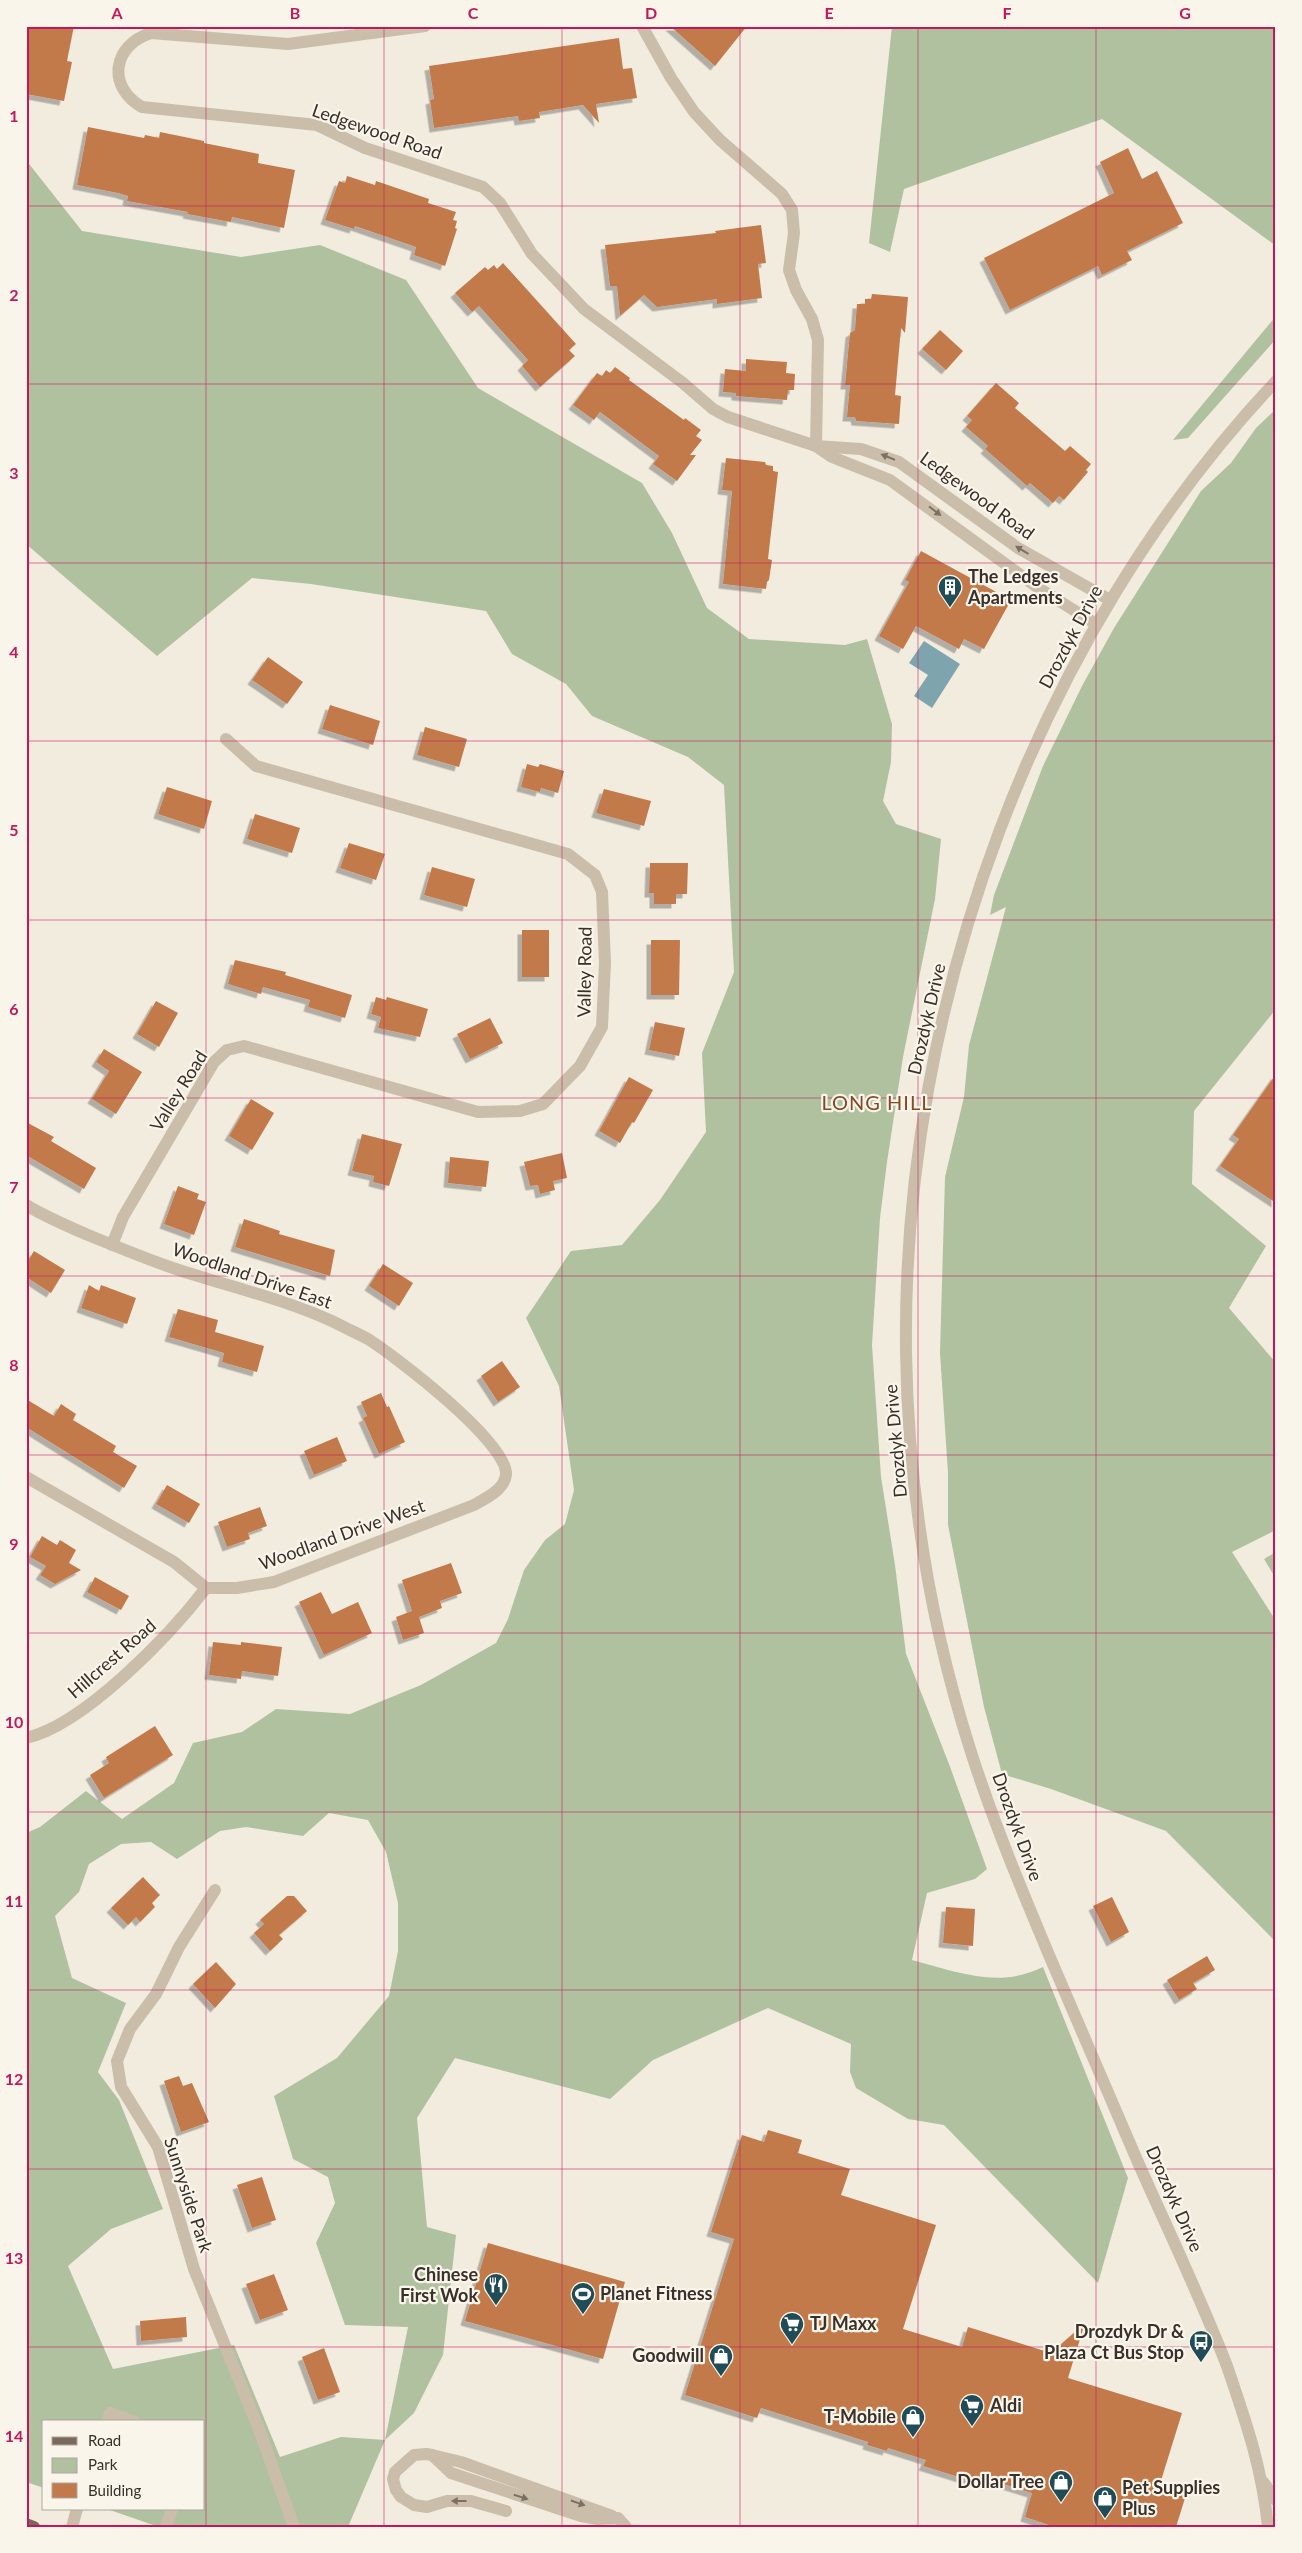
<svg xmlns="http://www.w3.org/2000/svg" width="1302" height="2553" viewBox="0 0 1302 2553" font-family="Lato,sans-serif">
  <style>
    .green { fill: #b0c19f; fill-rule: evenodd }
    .water { fill: #7ea5ae }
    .building { fill: #c27a4c; filter: url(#shadow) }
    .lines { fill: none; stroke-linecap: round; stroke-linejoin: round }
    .minor { stroke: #cabeaa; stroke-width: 12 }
    .major { stroke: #796a5b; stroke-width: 12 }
    .oneway { fill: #7a7064 }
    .grid { fill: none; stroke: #c2185b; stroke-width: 1; stroke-opacity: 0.55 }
    .labels { text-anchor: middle; stroke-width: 4.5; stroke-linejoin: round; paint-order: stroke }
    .street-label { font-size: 18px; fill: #38302a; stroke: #faf5eb }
    .poi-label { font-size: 18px; font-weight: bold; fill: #38302a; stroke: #faf5eb; text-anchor: start }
    .quarter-label { font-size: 20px; letter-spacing: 1px; fill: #854a25; stroke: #faf5eb }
    .neatline { fill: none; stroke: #c2185b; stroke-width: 2 }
    .grid-label { font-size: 16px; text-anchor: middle; font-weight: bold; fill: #c2185b }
  </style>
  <defs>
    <filter id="shadow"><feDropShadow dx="-4.5" dy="4.5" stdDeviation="0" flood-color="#0004"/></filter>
  </defs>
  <rect width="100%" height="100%" fill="#f2ecdf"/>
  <g class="green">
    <path d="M892,26H1276V246L1102,119L904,189L890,252L869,243Z"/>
    <path d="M26,160L82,231L241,257L320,245L406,280L478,388L642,483L672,533L707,608L749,639L845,645L867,639L892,724L891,762L883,801L896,824L941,839L935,899L903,1057L887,1162L880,1218L872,1345L881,1477L895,1565L906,1654L949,1764L987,1869L975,1879L927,1893L912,1960C957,1972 999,1989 1043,1967L1128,2178L1098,2283L944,2125L908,2119L856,2088L850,2072L851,2044L768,2008L653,2060L610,2099L455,2058L417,2118L427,2227L456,2235L443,2355L414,2413L385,2440L348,2527H159L107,2509H204V2422H44V2488L26,2482V1833L40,1827L86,1791L122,1819L174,1783L193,1743L242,1732L276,1709L350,1714L421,1685L496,1643L508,1619L524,1570L545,1540L565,1524L574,1490L559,1386L526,1318L571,1251L622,1245L660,1200L706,1132L702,1053L734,972L724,785L688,757L592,716L566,684L512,654L486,611L311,584L252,578L157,656L26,544ZM329,1813L368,1820L386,1852L398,1903V1951L389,1996L337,2058L274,2096L293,2159L328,2177L335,2203L316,2243L345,2325L408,2327L385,2440L341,2437L280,2457L234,2345L113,2369L68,2266L111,2229L163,2209L119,2100L98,2072L126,2003L72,1978L55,1916L79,1892L89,1864L121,1844L151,1842L177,1859L220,1831L246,1827L303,1836Z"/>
    <path d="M1276,316V339L1188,438L1173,440Z"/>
    <path d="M1276,409V1009L1194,1111L1192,1184L1266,1246L1229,1308L1276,1363V1530L1232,1552L1276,1621V1942L1166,1831L1051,1789L1002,1774L984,1707L948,1525V1473L940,1353L945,1177L964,1097L969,1045L1006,907L990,915L994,895L1043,766L1082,686L1114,628L1201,491L1231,463L1256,428Z"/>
    <path d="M1276,1552V1579L1264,1559Z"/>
  </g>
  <path class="water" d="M924,641L960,664L932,708L914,696L928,675L909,663Z"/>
  <g class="building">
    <path d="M26,26H74L67,61L72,62L64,101L26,94Z"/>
    <path d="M670,26H747L715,66Z"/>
    <path d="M619,38L623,69L632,68L637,98L596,104L599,123L583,105L539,112L540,118L519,121L518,116L434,128L430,100L434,99L429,66Z"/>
    <path d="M88,127L144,138L145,135L159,138L160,132L204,141V143L259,154L258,163L295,170L284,228L232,217L231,222L187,214L188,212L127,201L128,196L118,193L77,185Z"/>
    <path d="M1128,148L1142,179L1157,171L1183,223L1127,251L1132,260L1102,275L1098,266L1010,310L984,258L1114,193L1100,162Z"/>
    <path d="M347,176L375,185L376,181L429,199L428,203L456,212L453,220L457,221L455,228L457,229L445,266L414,255L416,247L355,226L354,229L325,220L339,181L345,183Z"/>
    <path d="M761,225L766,263L758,264L762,298L717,304V299L657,307L644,295L620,316L617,286H610L605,245L716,233L715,231Z"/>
    <path d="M503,263L576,344L569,350L575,356L540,387L522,366L528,360L479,306L472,312L455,293L485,267L488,270L494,265L497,269Z"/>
    <path d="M872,294L908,297L905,333L901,328L895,395L901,396L899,424L856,421L855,417H847L850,385H845L850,333L855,330L857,304H865V299H871Z"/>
    <path d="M940,330L963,351L946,370L922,349Z"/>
    <path d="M746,359L787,362L786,373L795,374L794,390H788L787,400L736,396V393L723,392L725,369L746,371Z"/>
    <path d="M615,367L630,378L629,380L684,420L685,418L701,430L696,436L702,440L690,455H696L677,481L653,464L659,456L600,412L594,420L573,405L597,373L602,376L606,370L610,373Z"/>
    <path d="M996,383L1019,403L1015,408L1065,451L1070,446L1091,464L1086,470L1088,472L1064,500L1059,496L1053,503L1030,483L1027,486L985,449L988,446L966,427L972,420L967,416Z"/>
    <path d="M726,458L765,462L766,465L773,466V471L778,472L768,559L772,560L769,580L767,582L766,589L723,584L732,491L722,490Z"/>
    <path d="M921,551L1011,600L984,649L964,639L959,649L916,626L903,649L879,636L909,582L905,580Z"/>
    <path d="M268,657L303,682L287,704L252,680Z"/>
    <path d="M330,705L380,721L373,745L322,729Z"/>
    <path d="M425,727L467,739L459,767L417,755Z"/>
    <path d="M527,764L538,767L540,764L564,771L558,793L541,788L540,792L521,787Z"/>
    <path d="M167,787L212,801L204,829L158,814Z"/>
    <path d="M604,789L651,801L644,826L596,813Z"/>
    <path d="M255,814L300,828L292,853L247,839Z"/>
    <path d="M349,843L385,854L376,880L340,868Z"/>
    <path d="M650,863H688L687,894H676V904H654V893H649Z"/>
    <path d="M432,867L475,879L467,907L424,895Z"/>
    <rect x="522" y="930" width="27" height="47"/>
    <path d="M651,940H680L679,995H651Z"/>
    <path d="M235,960L286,972L285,975L352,995L345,1018L308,1007L310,1000L263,987L261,994L228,984Z"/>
    <path d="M376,997L386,1000L387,997L428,1009L420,1037L378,1028L381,1017L371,1014Z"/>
    <path d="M156,1001L178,1013L159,1047L137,1034Z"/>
    <path d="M490,1018L503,1043L470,1059L457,1034Z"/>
    <path d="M655,1022L685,1028L679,1056L649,1050Z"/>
    <path d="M104,1049L142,1072L116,1114L92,1099L109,1071L96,1062Z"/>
    <path d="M1276,1074V1203L1220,1166L1239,1139L1233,1135Z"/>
    <path d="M629,1077L653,1090L634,1123L632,1122L620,1143L599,1131Z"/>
    <path d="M251,1099L274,1113L252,1150L229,1136Z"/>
    <path d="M26,1122L54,1137L51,1141L96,1168L84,1189L26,1155Z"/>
    <path d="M362,1134L402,1144L389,1186L373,1182L374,1176L352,1171Z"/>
    <path d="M562,1153L567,1178L553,1181L555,1190L540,1194L538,1185L530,1186L524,1162Z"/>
    <path d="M450,1157L489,1161L486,1187L448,1183Z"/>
    <path d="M178,1186L199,1194L197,1199L206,1202L194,1235L164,1224Z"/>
    <path d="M244,1219L280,1231L279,1234L335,1250L330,1276L235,1247Z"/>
    <path d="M34,1251L65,1270L51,1293L26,1277V1264Z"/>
    <path d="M383,1264L413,1283L399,1306L369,1286Z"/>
    <path d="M89,1285L99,1291L101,1285L136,1298L127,1324L81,1308Z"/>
    <path d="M178,1309L218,1320L215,1332L264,1346L257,1372L222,1362L224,1353L169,1337Z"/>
    <path d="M502,1361L520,1387L498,1402L481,1376Z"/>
    <path d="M381,1393L387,1407L389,1406L405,1442L379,1454L363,1418L367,1416L361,1402Z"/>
    <path d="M26,1399L54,1416L61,1404L76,1414L73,1420L116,1446L113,1452L137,1466L124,1488L26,1427Z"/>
    <path d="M337,1437L347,1461L314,1475L304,1451Z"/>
    <path d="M167,1485L200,1504L189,1523L156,1504Z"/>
    <path d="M260,1507L267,1526L248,1533L250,1539L227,1547L218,1522Z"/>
    <path d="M42,1536L57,1545L60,1540L76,1550L69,1563L81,1570L55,1584L40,1575L46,1566L30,1557Z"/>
    <path d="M451,1563L462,1593L440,1601L442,1608L419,1617L424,1633L403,1640L396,1617L412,1611L402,1580Z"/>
    <path d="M95,1577L129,1596L121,1610L87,1592Z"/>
    <path d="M321,1592L332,1614L358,1602L372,1633L324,1655L299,1602Z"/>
    <path d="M213,1642L241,1645V1642L282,1647L278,1676L242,1671L241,1679L209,1675Z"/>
    <path d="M155,1726L173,1755L104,1798L90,1775L109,1763L106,1757Z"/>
    <path d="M143,1877L160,1895L152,1903L155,1907L140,1922L136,1917L128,1925L111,1908Z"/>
    <path d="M287,1896H294L307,1911L279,1935L283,1939L270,1951L254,1933L264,1924L260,1920Z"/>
    <path d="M1112,1897L1129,1932L1111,1942L1093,1906Z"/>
    <path d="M946,1907L975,1909L973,1946L943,1943Z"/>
    <path d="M1207,1956L1215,1970L1193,1983L1197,1989L1179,2000L1167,1980Z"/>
    <path d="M216,1962L236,1984L215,2008L193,1984Z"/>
    <path d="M179,2076L183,2086L192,2083L209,2122L181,2132L164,2081Z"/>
    <path d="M768,2130L802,2140L798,2153L850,2169L841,2195L936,2225L903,2329L962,2347L968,2327L1051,2353L1085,2323L1068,2378L1182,2413L1159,2487L1186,2495L1176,2527H1055L1025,2517L1032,2493L990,2480L988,2486L923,2466L926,2460L888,2448L887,2451L867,2445L868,2442L761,2408L757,2418L685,2395L734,2239L711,2232L742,2135L764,2142Z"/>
    <path d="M262,2177L276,2220L252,2228L237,2185Z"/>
    <path d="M488,2243L625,2282L603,2359L465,2321Z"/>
    <path d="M274,2274L288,2310L260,2320L246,2284Z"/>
    <path d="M186,2317L187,2337L141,2341L140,2321Z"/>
    <path d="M324,2348L340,2392L318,2400L302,2357Z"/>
  </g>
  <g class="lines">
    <g class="minor">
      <path d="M425,26L288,44L151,33C113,45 106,86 142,107L317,125L365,148L483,187L500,203L532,254L584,309L683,383L713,409L728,417L816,446L832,457L890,480L1037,587L1096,624"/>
      <path d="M642,26L671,78L694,112L720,140L782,194L792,210L794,233L789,270L796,290L812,319L818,340L816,446"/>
      <path d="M816,446L861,449L899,462L1018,548L1110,600"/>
      <path d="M26,1205C46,1217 67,1226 88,1235C118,1247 148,1260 179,1270C231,1287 284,1299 334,1322C345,1328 357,1333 368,1339C395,1356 509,1443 506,1475C504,1490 486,1498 474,1505L274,1582L237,1588H206L174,1562L26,1477"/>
      <path d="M112,1245L123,1217L214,1062L227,1050L244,1046L478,1112L520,1111L543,1104L580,1066L602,1027L605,963L602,892L595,875L568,854L256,766L226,739"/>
      <path d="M26,1738C84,1725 170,1635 206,1588"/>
      <path d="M215,1890L179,1947L156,1994L130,2029L117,2061L121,2087L158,2147L194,2269L260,2432L294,2527"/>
      <path d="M107,2422L110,2413L135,2422"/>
      <path d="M432,2455L461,2462L612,2516"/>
      <path d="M1264,2483L1276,2500"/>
      <path d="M506,2511L471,2501H447L427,2507L414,2505L401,2497L396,2490L393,2479L395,2472L414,2455L426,2454L432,2455L451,2473L581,2516L598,2519L618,2518L626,2527"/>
      <path d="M72,2527L77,2509"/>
      <path d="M166,2527L172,2509"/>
      <path d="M1268,2527C1262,2467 1246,2422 1227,2366C1200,2296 1167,2228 1137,2160C1108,2094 1081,2028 1052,1962C1023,1893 994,1824 971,1752C930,1624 908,1486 906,1351C902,1002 1036,636 1276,381"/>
    </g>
    <path class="major" d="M26,2524L34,2527"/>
  </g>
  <defs><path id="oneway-solid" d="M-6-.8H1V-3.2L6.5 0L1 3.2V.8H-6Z" transform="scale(1.25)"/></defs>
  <g class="oneway">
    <use href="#oneway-solid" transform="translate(888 457) rotate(-158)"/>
    <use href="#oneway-solid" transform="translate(935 511) rotate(37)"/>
    <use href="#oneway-solid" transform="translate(1022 550) rotate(-149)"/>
    <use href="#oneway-solid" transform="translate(521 2497) rotate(18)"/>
    <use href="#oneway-solid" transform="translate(459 2501) rotate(180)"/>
    <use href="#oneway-solid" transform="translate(578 2503) rotate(19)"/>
  </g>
  <path class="grid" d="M206,26V2527M384,26V2527M562,26V2527M740,26V2527M918,26V2527M1096,26V2527M26,206H1276M26,384H1276M26,563H1276M26,741H1276M26,920H1276M26,1098H1276M26,1276H1276M26,1455H1276M26,1633H1276M26,1812H1276M26,1990H1276M26,2169H1276M26,2347H1276"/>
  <defs>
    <g id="building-pin" transform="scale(1.25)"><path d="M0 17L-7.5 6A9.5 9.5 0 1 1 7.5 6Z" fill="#204c58" stroke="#faf5eb"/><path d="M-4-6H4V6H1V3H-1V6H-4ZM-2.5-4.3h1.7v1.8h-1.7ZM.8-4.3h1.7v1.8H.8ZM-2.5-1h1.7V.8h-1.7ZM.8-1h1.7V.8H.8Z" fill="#fff"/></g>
    <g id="restaurant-pin" transform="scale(1.25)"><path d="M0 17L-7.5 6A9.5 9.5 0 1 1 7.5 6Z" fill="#204c58" stroke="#faf5eb"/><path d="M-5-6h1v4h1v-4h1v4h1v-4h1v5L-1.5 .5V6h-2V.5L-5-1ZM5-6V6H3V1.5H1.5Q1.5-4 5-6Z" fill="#fff"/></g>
    <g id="stadium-pin" transform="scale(1.25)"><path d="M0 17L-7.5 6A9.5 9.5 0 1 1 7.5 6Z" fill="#204c58" stroke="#faf5eb"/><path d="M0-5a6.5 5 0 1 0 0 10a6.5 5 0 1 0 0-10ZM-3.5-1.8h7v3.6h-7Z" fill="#fff"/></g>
    <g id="supermarket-pin" transform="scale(1.25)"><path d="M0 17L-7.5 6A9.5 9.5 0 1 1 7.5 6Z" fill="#204c58" stroke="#faf5eb"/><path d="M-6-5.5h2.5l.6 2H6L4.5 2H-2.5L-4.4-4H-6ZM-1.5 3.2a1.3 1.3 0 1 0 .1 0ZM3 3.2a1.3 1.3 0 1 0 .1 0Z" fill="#fff"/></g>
    <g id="bus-pin" transform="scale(1.25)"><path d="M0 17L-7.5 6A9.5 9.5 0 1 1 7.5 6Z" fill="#204c58" stroke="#faf5eb"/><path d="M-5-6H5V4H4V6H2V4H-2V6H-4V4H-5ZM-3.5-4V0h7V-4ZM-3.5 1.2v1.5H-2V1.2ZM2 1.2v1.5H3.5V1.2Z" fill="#fff"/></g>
    <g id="shop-pin" transform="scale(1.25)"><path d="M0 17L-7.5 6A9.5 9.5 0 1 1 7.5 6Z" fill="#204c58" stroke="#faf5eb"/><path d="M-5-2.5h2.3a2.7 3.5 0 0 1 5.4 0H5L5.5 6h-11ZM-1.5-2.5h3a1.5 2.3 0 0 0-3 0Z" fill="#fff"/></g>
  </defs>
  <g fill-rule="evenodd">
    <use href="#building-pin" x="950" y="587"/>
    <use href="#restaurant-pin" x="496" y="2285"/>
    <use href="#stadium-pin" x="583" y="2294"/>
    <use href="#supermarket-pin" x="792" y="2324"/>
    <use href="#bus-pin" x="1201" y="2342"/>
    <use href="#shop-pin" x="721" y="2356"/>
    <use href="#supermarket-pin" x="972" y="2406"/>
    <use href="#shop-pin" x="913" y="2417"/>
    <use href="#shop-pin" x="1061" y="2482"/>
    <use href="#shop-pin" x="1105" y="2498"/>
  </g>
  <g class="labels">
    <g class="street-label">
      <text transform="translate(377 132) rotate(19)" y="6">Ledgewood Road</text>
      <text transform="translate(977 496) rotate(36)" y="6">Ledgewood Road</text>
      <text transform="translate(1071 637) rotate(-62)" y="6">Drozdyk Drive</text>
      <text transform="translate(585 972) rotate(-89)" y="6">Valley Road</text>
      <text transform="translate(927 1019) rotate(-77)" y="6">Drozdyk Drive</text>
      <text transform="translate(179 1091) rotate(-58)" y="6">Valley Road</text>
      <text transform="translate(252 1276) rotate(19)" y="6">Woodland Drive East</text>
      <text transform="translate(896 1441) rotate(-95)" y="6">Drozdyk Drive</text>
      <text transform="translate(342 1535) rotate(-20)" y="6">Woodland Drive West</text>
      <text transform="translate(112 1659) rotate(-41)" y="6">Hillcrest Road</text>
      <text transform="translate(1017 1827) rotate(70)" y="6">Drozdyk Drive</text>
      <text transform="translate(188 2195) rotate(72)" y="6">Sunnyside Park</text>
      <text transform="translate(1174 2199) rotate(66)" y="6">Drozdyk Drive</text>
    </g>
    <g class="poi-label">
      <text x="968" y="583">The Ledges<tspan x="968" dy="21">Apartments</tspan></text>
      <text x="478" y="2281" text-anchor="end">Chinese<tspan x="478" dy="21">First Wok</tspan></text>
      <text x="600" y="2300">Planet Fitness</text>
      <text x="810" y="2330">TJ Maxx</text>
      <text x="1184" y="2338" text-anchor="end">Drozdyk Dr &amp;<tspan x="1184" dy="21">Plaza Ct Bus Stop</tspan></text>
      <text x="704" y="2362" text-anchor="end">Goodwill</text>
      <text x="990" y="2412">Aldi</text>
      <text x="896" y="2423" text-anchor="end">T-Mobile</text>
      <text x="1044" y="2488" text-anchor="end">Dollar Tree</text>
      <text x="1122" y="2494">Pet Supplies<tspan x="1122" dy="21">Plus</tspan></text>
    </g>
    <g class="quarter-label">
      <text x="877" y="1110">LONG HILL</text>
    </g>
  </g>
  <rect width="1302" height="2553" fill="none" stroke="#faf5eb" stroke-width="55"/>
  <rect x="42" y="2420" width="162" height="90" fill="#faf5eb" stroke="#aca69e"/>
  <rect x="52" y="2437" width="25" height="8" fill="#796a5b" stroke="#aca69e"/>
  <text x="88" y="2446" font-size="15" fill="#38302a">Road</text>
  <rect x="52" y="2458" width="25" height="15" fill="#b0c19f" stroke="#aca69e"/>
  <text x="88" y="2470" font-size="15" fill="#38302a">Park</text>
  <rect x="52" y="2483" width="25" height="15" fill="#c27a4c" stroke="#aca69e"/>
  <text x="88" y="2496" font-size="15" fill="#38302a">Building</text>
  <rect x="28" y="28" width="1246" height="2498" class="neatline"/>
  <g class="grid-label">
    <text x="117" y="19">A</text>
    <text x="295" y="19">B</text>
    <text x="473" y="19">C</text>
    <text x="651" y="19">D</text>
    <text x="829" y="19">E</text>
    <text x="1007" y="19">F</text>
    <text x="1185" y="19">G</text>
    <text x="14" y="122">1</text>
    <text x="14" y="301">2</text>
    <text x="14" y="479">3</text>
    <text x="14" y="658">4</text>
    <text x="14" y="836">5</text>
    <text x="14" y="1015">6</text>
    <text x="14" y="1193">7</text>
    <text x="14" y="1371">8</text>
    <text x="14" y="1550">9</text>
    <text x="14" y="1728">10</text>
    <text x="14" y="1907">11</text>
    <text x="14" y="2085">12</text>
    <text x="14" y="2264">13</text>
    <text x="14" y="2442">14</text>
  </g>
</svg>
